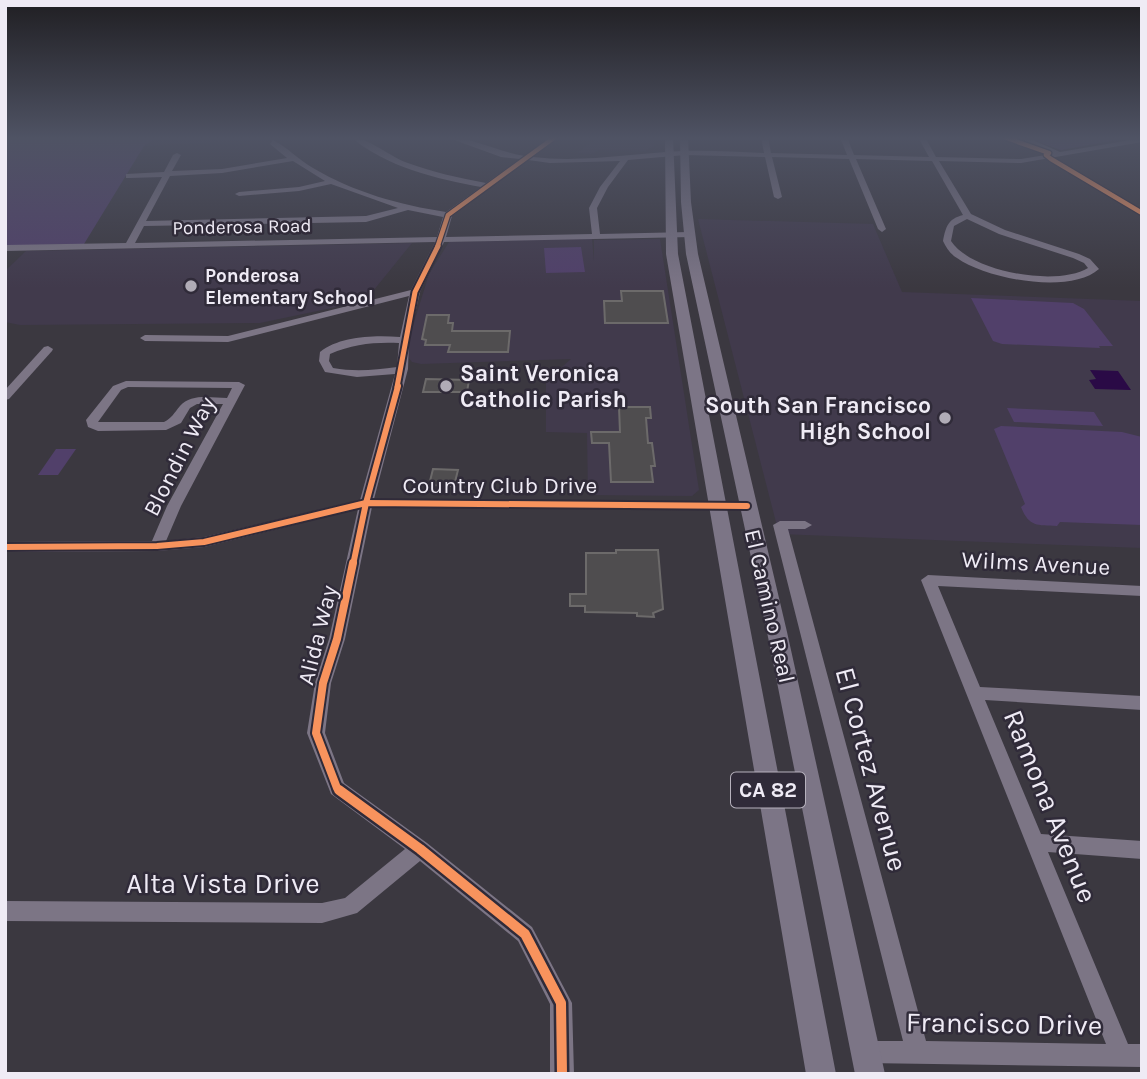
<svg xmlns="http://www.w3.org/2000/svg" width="1147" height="1079" viewBox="0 0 1147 1079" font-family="Karla,sans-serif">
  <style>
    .built { fill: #413a4c }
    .green { fill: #51406a }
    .water { fill: #2a0a46 }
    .building { fill: #4f4d4f; stroke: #6c6a6a; stroke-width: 2 }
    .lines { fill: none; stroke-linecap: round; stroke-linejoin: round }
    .minor { fill: #7c7585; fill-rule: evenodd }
    .major { fill: #7c7586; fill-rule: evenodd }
    .cycleway-far4-casing { stroke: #302b39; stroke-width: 7 }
    .cycleway-far3-casing { stroke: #302b39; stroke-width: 9 }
    .cycleway-far2-casing { stroke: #302b39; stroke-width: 10 }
    .cycleway-far1-casing { stroke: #302b39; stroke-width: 12 }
    .cycleway-casing { stroke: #302b39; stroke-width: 15 }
    .cycleway-far4 { stroke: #f8935d; stroke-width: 4.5 }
    .cycleway-far3 { stroke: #f8935d; stroke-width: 5 }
    .cycleway-far2 { stroke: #f8935d; stroke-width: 6 }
    .cycleway-far1 { stroke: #f8935d; stroke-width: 8 }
    .cycleway { stroke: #f8935d; stroke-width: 10 }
    .poi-dot { fill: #b0acb6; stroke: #302b39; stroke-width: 2.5 }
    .labels { text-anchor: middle; stroke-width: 5; stroke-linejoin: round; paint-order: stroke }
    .far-street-label { font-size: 19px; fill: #efebf5; stroke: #302b39 }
    .far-poi-label { font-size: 19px; font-weight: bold; fill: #efebf5; stroke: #302b39; text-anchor: start }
    .shield { fill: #302b39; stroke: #b6b1bd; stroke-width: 2 }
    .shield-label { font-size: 21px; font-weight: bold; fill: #efebf5 }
    .poi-label { font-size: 23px; font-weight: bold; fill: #efebf5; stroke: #302b39; text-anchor: start }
    .street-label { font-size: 23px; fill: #efebf5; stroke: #302b39 }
    .near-street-label { font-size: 28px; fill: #efebf5; stroke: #302b39 }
  </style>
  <rect width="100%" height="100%" fill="#3b3840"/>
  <g class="built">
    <path d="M158,137H304L144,146Z"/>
    <path d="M598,137H654V146L645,151L598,150L592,154L577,153Z"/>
    <path d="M698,219L873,224L902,292L1142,301V548L779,534Z"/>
    <path d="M588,238L592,239L594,261V240L660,239L699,490L692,496L588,495L587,433L546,432V381L571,359L421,364L412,362L408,357L407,345L429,274L449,242Z"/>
    <path d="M412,243L365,301L260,323L20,325L5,322V271L26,251Z"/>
  </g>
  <g class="green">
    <path d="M5,137H158L144,146L84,244L5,246Z"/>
    <path d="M1025,137H1133L1061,150Z"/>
    <path d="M581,247L585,272L546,273L544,248Z"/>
    <path d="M971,298L1073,303L1084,309L1113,346H1099L1100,348L1002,344L993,341Z"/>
    <path d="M1007,408L1094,412L1103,426L1014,422Z"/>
    <path d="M1001,426L1122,432L1142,437V525L1060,522L1057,526C1037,525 1029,527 1021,507L1025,504L994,429Z"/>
    <path d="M56,449H76L58,475H38Z"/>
  </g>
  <path class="water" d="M1090,370L1118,371L1131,390L1095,389L1089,380L1096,379Z"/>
  <g class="building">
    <path d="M621,291H663L668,323H605L604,301H622Z"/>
    <path d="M427,315H449L448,323H453L452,331H510L508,352H448L450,345H425L426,340L422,339Z"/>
    <path d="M426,379L469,380L467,392H423Z"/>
    <path d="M619,407H650L651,418H646L648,443H652L655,466H651L653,482H611L609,443H592L591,432H620Z"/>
    <path d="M433,469L458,470L454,486L429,485Z"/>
    <path d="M616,550H658L663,609L653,613L654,617L637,616V613L585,612V606H570V594H586V553H616Z"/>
  </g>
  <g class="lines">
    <g class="minor">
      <path d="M351,137C366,137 390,156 405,162C432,172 459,178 486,183L520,159L501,157L446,137C472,137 498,152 525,156L550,137H558L533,157C583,163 633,153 683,151C710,150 737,152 764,153L761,137H768L771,153L847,155L840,137H847L854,155L929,157L918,137H925L936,157L1021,159L1052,154L1017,137H1026L1060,152L1142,138V142L1021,163L939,161L971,214L1005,230L1079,254L1090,259L1099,269C1070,295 986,279 957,258C950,254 946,247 943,241C946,226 948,219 963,215L932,161L856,159L886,229L882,232L878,229L849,159L772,157L782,197L778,199L774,197L765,157L685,155L628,160L608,187L597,208L600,234L689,232L693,235L692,237L444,242L420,292L409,340L408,369L374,499L747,502L754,506L747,510L372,507L345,639L331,683L325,733L344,783L427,843L532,927L572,1003L574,1074H550V1004L518,941L420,861L357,913L322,923L5,921V901L322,903L345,898L405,849L331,794L307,733L315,683L329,639L358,509L204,547L157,551L5,552V542L152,541L167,506L223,404H197L190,408L181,423L166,430L98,431L88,427L86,420L113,386L126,381L239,382L245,385L181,506L166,541L204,537L360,500L395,374L357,377L325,372L319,361L320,352C340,336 374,335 400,337L409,296L228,342L145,341L140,338L145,335L228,336L411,290L435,242L5,251V245L126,243L162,177L129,178H126V174L164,172L173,155L177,153L181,155L172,171L222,169L287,158L270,144L273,140C287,147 299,160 313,168C353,192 400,205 446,212L481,187C437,179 386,167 351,137ZM528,160L550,163L620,161L600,187L589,208L592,234L446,237L452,216ZM293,161L325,181L299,187L239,192L235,194L239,196L299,191L331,184L398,208L366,216L146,221L170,176L222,173ZM408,210L443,217L437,237L135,243L144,226L366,222ZM967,219L999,234L1073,258L1084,263L1088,268C1057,287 971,272 951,241L954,226ZM399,343L397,367C375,370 355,372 333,368L329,361L330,354C353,344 374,342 399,343ZM128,387L232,388L227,398C212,398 191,393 180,406C174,413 172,418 164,422H98L121,390Z"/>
      <path d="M48,346L53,349L52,351L9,399L5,400V390L44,347Z"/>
      <path d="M780,521H805L812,525L805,529H788L926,1041L1106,1044L921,580L928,575L1142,586V596L938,586L980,687L1142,696V710L985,700L1041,834L1142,841V859L1048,852L1128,1044H1142V1067L865,1063L857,1060L854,1052L857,1044L865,1041H903L773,525Z"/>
    </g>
    <g class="major">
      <path d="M665,137H673L678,254L836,1074H806L666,254Z"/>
      <path d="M680,137H688L691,202L698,254L787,632L885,1074H855L767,632L686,254L681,202Z"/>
    </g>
    <g class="cycleway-far4-casing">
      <g id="cycleway-far4">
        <path d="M1004,137L1049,153L1046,155L1051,159L1142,213"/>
        <path d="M437,248L448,215L555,137"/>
      </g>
    </g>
    <g class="cycleway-far3-casing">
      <path id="cycleway-far3" d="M397,387L415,292L438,246"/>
    </g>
    <g class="cycleway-far2-casing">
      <g id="cycleway-far2">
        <path d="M5,547L157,546L204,542L366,503L747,506"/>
        <path d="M353,565L366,503L398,386"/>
      </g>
    </g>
    <g class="cycleway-far1-casing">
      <path id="cycleway-far1" d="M342,792L337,788L316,733L323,683L337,639L353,563"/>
    </g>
    <g class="cycleway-casing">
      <path id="cycleway" d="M339,790L420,849L525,934L561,1003L562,1074"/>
    </g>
    <use href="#cycleway-far4" class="cycleway-far4"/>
    <use href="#cycleway-far3" class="cycleway-far3"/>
    <use href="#cycleway-far2" class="cycleway-far2"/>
    <use href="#cycleway-far1" class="cycleway-far1"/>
    <use href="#cycleway" class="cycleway"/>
  </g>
  <linearGradient id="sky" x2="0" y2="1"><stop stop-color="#201f23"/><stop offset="0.48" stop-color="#4f5364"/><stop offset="1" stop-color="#4f5364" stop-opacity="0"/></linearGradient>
  <rect width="1147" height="288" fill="url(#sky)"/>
  <g class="poi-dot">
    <circle cx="191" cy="286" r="7"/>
    <circle cx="446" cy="386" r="7"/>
    <circle cx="945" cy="418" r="7"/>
  </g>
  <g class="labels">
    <g class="far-street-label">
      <text transform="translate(242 226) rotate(-1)" y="7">Ponderosa Road</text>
    </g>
    <g class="far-poi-label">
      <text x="205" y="282">Ponderosa<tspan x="205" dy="22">Elementary School</tspan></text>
    </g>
    <rect class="shield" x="731" y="772.5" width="74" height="35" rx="5"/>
    <g class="shield-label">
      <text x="768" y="797">CA 82</text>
    </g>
    <g class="poi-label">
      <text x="460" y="381">Saint Veronica<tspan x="460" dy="26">Catholic Parish</tspan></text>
      <text x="931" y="413" text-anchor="end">South San Francisco<tspan x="931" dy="26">High School</tspan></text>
    </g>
    <g class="street-label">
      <text transform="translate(179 456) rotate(-63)" y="8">Blondin Way</text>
      <text x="500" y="493">Country Club Drive</text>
      <text transform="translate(1036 563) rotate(3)" y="8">Wilms Avenue</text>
      <text transform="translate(770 606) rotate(77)" y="8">El Camino Real</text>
      <text transform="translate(317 635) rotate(-76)" y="8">Alida Way</text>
    </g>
    <g class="near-street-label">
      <text transform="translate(872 769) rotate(75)" y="10">El Cortez Avenue</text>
      <text transform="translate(1051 806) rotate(68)" y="10">Ramona Avenue</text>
      <text x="223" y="893">Alta Vista Drive</text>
      <text transform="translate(1004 1023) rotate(1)" y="10">Francisco Drive</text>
    </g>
  </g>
  <rect width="1147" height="1079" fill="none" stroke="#efebf5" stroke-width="14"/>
</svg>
